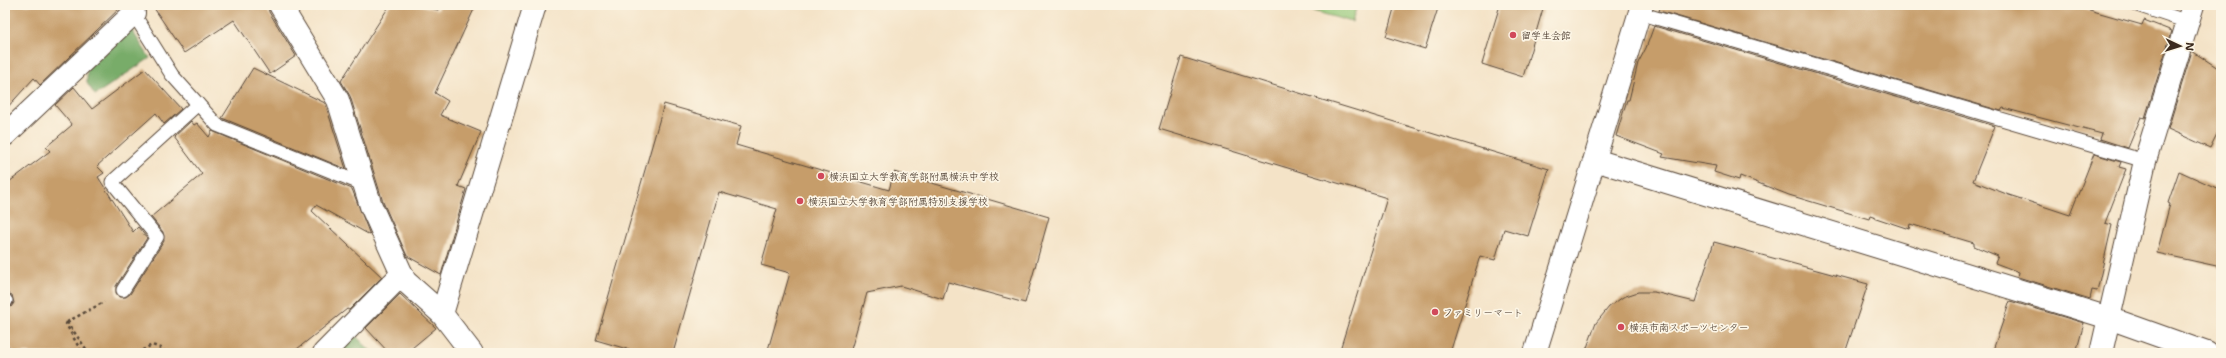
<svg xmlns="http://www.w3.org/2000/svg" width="2226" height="358" viewBox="0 0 2226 358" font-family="'Shantell Sans','Klee One',sans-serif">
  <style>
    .green { fill: #95c879; stroke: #68794c }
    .forest { fill: #78ac69; stroke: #5a6b44 }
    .building { fill: #c69d6b }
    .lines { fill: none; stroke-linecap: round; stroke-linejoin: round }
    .service-casing { stroke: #574637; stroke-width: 15 }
    .minor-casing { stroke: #574637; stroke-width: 24 }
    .path { stroke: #574637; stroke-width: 2.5; stroke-dasharray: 3 3; stroke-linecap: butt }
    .service { stroke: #fff; stroke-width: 13 }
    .minor { stroke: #fff; stroke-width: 22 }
    .poi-dot { fill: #d1495b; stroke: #fcf5e5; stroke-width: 1.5 }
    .labels { text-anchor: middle; stroke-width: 3.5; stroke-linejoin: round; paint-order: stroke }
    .poi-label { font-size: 10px; fill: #3b2a1e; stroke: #fcf5e5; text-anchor: start }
  </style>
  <rect width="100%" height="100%" fill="#fcf5e5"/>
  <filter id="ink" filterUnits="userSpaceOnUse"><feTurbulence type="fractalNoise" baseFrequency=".025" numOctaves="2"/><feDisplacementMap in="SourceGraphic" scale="8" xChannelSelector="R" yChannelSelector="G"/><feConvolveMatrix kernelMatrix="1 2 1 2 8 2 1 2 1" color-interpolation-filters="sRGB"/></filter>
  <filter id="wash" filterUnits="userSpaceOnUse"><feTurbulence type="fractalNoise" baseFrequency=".012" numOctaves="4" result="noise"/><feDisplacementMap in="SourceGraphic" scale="16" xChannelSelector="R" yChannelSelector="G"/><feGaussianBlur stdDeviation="0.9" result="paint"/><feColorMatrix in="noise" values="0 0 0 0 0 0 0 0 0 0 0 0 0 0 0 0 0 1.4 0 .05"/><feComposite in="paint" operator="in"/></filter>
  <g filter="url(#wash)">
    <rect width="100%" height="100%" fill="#f4e3c7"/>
    <path class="green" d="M1292,5H1357L1352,22Z"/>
    <g class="forest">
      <path d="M131,29L150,58L95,95L87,83V68Z"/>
      <path d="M356,336L373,353H338Z"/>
    </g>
    <g id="blocks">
      <g class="building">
        <path d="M5,5H123L40,85L34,78L5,110Z"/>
        <path d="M152,5H268L269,12L296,56L270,74L234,20L184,53Z"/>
        <path d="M390,5H419L438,10L440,5H476L435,93L448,101L440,115L481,132L458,186L466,189L441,275L407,256L383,202L350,96L341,81Z"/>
        <path d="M1395,5H1439L1425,49L1386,37Z"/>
        <path d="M1500,5H1544L1523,77L1482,64Z"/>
        <path d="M1661,5H2072L2142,25L2144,20L2172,31L2145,118L2141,117L2128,148L2100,139L2102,134L2003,108L2001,111L1659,11Z"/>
        <path d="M1654,26L1995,126L1973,181L2009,195L2070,215L2094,154L2121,162L2119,167L2126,169L2105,223L2112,225L2097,291L2092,290L2090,299L2018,277L2019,272L1995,263L1998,256L1974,246V243L1910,224L1909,229L1870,216L1869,219L1789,195L1740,176L1739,180L1714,172L1716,166L1662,157L1664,154L1616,136L1627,100H1629L1638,63L1646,48Z"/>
        <path d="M2192,51L2221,70V126L2210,148L2168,129Z"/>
        <path d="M1181,57L1549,169L1528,236L1504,229L1495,260L1480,256L1450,353H1339L1387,198L1159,129Z"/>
        <path d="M253,68L325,103L346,169L222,118Z"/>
        <path d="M145,69L181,109L164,124L156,113L97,166L104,173L98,177L133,232L138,227L147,238L116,286V293L119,297H126L130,294L164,241L163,232L151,217L202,174L174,137L191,121L194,125L197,123L209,137L212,131L352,189L370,235L316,205L312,211L382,277L349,310L347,309L292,353H15L5,342V309L11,307L14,303L12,295L5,292V185L50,151L46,147L72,125L55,105L74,87L92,109Z"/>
        <path d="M664,104L741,126L736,145L889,190L894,172L1049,217L1025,303L948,282L943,299L901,286L867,293L850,353H767L790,273L761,265L777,209L719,192L673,353H641L596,340Z"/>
        <path d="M2179,171L2221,190V267L2157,253L2170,204L2168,203Z"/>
        <path d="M1714,242L1868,284L1845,353H1585L1596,323L1609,307L1623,297L1638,292H1654L1695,302Z"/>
        <path d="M400,294L436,328L406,353H389L366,328Z"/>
        <path d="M2010,301L2084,323L2076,353H1992Z"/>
      </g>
    </g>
  </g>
  <g filter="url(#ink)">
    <use href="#blocks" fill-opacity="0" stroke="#574637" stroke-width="1"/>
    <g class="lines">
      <g class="service-casing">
        <g id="service">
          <path d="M2137,5L2188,22"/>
          <path d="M130,8L172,75L217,125L365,185"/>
          <path d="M1639,13L2145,161"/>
          <path d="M123,290L157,237L112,182L198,104"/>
          <path d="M5,300L6,301"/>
        </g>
      </g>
      <g class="minor-casing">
        <g id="minor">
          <path d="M280,5L338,100L371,206L405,281L442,314L472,353"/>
          <path d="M5,135L134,13"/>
          <path d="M1595,160L2109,318L2207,353"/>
          <path d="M442,314L535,5"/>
          <path d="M324,353L402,274"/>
          <path d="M1535,353L1642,5"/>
          <path d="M2101,353L2145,161L2193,5"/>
        </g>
      </g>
      <g class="path">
        <path d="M67,322L104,302"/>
        <path d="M67,322L89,353"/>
        <path d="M67,322L66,324L82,353"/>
        <path d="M137,353L152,345L161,348L166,353"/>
      </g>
      <use href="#service" class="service"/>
      <use href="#minor" class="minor"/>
    </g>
  </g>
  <g class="poi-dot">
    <circle cx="1513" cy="35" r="4"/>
    <circle cx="821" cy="176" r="4"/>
    <circle cx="800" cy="201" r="4"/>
    <circle cx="1435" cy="312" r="4"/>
    <circle cx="1621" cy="327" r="4"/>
  </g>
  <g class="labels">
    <g class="poi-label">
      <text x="1521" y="39">留学生会館</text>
      <text x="829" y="180">横浜国立大学教育学部附属横浜中学校</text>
      <text x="808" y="205">横浜国立大学教育学部附属特別支援学校</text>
      <text x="1443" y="316">ファミリーマート</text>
      <text x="1629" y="331">横浜市南スポーツセンター</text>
    </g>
  </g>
  <rect width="2226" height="358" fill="none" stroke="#fcf5e5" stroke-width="20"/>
  <g transform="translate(2180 46) rotate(94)" stroke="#fcf5e5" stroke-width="3" paint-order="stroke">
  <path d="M0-3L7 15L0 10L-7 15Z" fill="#3b2a1e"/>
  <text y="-6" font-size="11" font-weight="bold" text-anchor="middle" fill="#3b2a1e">N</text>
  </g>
</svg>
